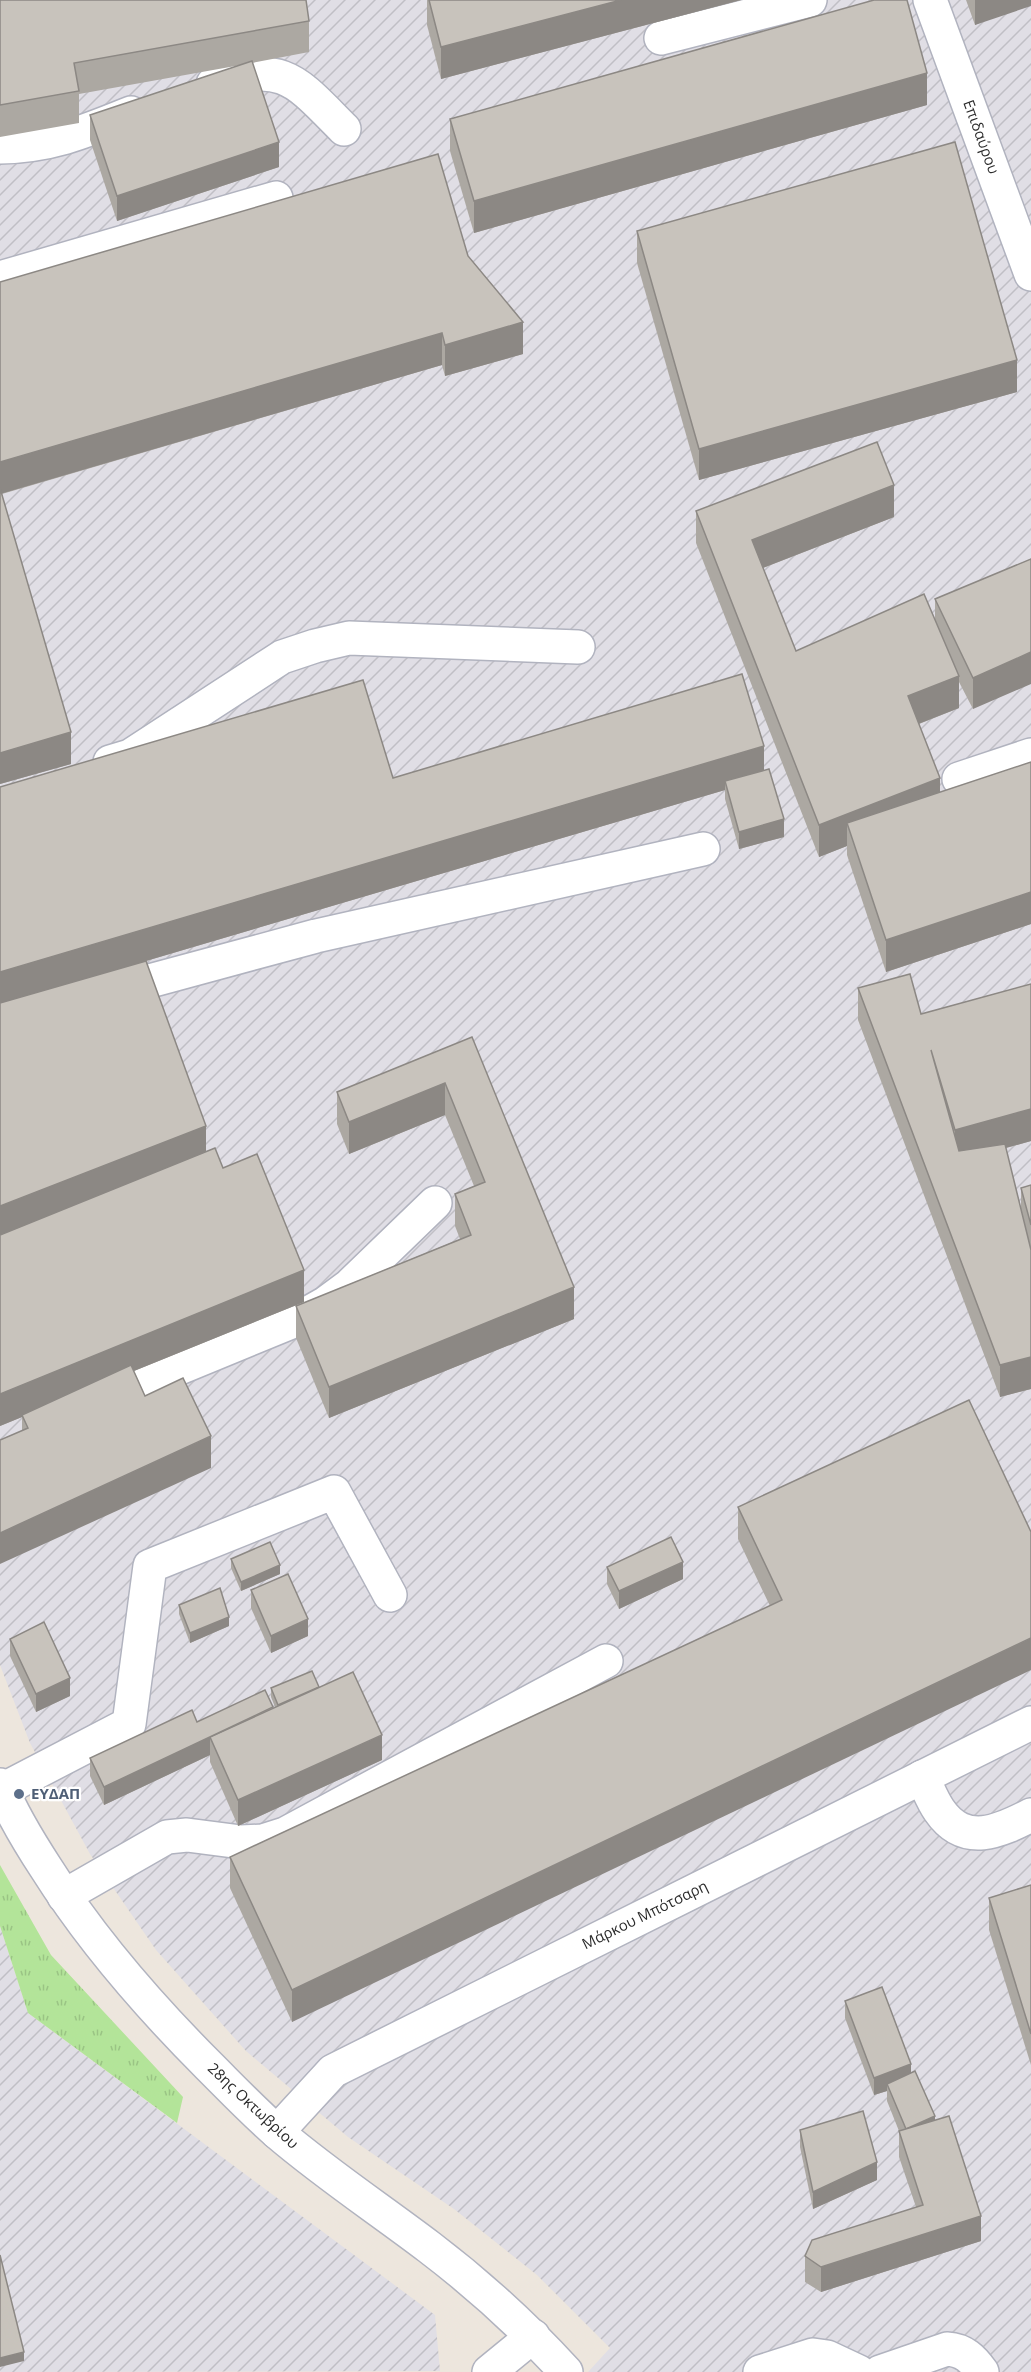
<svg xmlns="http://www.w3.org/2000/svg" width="1031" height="2372" viewBox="0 0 1031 2372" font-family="'Open Sans',sans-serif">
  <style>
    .industrial { fill: url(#industrial-furrows) }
    .grass { fill: url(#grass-tufts) }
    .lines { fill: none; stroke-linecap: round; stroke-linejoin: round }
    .minor-casing { stroke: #b1b3bf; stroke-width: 36 }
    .minor { stroke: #fff; stroke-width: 33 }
    .wall { fill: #aca8a2 }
    .shaded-wall { fill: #8c8884 }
    .building { fill: #c8c3bc; stroke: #8c8884; stroke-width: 1.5 }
    .service-dot { fill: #5c6f8a; stroke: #fff; stroke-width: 2 }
    .labels { text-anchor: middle; stroke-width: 4.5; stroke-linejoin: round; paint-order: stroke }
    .street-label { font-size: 15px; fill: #2b2b2b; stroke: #fff }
    .service-label { font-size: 15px; font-weight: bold; fill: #4e5e75; stroke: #fff; text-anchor: start }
  </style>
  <defs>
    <pattern id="industrial-furrows" width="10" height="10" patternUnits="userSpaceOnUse" patternTransform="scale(1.5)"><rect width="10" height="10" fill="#e0dee5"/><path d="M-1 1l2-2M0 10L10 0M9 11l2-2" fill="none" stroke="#c0bfc5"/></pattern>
    <pattern id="grass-tufts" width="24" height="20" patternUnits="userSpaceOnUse" patternTransform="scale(1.5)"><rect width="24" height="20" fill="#b3e499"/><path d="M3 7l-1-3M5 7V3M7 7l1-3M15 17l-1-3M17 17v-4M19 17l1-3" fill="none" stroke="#9ac484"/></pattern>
  </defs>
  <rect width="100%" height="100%" fill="#ede6dd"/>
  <g class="industrial">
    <path d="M0,0H1031V2372H588L610,2348L537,2275L454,2209L348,2137L246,2051L156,1950L90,1854L30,1743L0,1665Z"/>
    <path d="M0,1926L28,2013L435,2315L440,2371L0,2372Z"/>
  </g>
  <path class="grass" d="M0,1865L51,1955L183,2097L177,2123L28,2013L0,1926Z"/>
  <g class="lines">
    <g class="minor-casing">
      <g id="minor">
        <path d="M930,0L1031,274"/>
        <path d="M661,38L810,0"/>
        <path d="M213,84C284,60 296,81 344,129"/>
        <path d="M0,147C51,146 84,132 131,113"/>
        <path d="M0,278L276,198"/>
        <path d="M110,762L130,756L282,657L315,646L349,638L578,647"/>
        <path d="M959,779L1031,755"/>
        <path d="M109,992L316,936L703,849"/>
        <path d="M99,1401L296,1320L326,1303L349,1286L435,1203"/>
        <path d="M922,1777C928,1788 932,1800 939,1810C965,1848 1000,1831 1031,1815"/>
        <path d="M0,1785C12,1814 29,1842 46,1868C92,1941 148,2005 209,2066C232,2089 254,2112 278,2133C326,2174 379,2209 429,2247C479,2285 524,2326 566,2372"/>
        <path d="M2,1790L129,1724L150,1566L334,1492L390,1595"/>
        <path d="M64,1896L167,1837L187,1835L241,1842L263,1841L285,1834L606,1661"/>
        <path d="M277,2132L333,2071L1031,1723"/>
        <path d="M489,2372L533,2336"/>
        <path d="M760,2372L813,2355L827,2357L859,2372"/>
        <path d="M880,2372L947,2349C964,2350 973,2359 982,2372"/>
      </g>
    </g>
    <use href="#minor" class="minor"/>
  </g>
  <g class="wall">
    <path d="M0,0L309,21V52L252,63L279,167L117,221L90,140V115L241,65L79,94V123L0,137Z"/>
    <path d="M427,0H741L441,79L427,25Z"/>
    <path d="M966,0H1031L975,25Z"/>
    <path d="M927,105L474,233L450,151V119Z"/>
    <path d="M637,231L1017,392L699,480L637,263Z"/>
    <path d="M468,256L523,354L445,376L442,365L2,494L71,764L0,784V282Z"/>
    <path d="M696,511L894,517L763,568L796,651L935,619V599L1031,559L973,709L959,682V708L919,724L940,792L1031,762V924L886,972L847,855V846L819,857L696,543Z"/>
    <path d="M764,770L784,837L739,849L725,799V790L146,961L206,1151L223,1168L304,1302L134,1371L145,1396L211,1468L22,1430V1417L0,1426V787Z"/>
    <path d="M1031,984V1141L1006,1148L1021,1209V1188L1031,1185V1389L1000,1397L858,1020V988L921,1014Z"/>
    <path d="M472,1037L574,1319L329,1418L296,1338V1306L460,1239L455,1226V1194L474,1186L445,1115L349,1154L337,1124V1092Z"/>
    <path d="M738,1507L1031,1532L292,2022L230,1888V1857L770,1606L738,1539Z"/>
    <path d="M231,1559L280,1574L241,1591L231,1568Z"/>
    <path d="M607,1567L683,1579L619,1609L607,1584Z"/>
    <path d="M251,1590L308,1636L271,1653L251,1608Z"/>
    <path d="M179,1605L229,1626L190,1643L179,1614Z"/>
    <path d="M10,1639L70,1696L36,1712L10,1656Z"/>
    <path d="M319,1687L382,1760L238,1826L210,1762V1755L104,1805L90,1776V1758L197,1722L275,1707L271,1697V1688Z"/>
    <path d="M1031,1885V2065L989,1930V1898Z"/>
    <path d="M845,2001L911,2073L935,2120L981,2241L821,2292L805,2282V2256L916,2207L899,2157V2131L887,2101V2091L874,2095L845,2018Z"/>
    <path d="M800,2130L877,2180L813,2209L800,2147Z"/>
  </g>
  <g class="shaded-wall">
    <path d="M621,0H741L441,79V47Z"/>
    <path d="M975,0H1031V6L975,25Z"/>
    <path d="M927,73V105L474,233V201Z"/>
    <path d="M279,142V167L117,221V196Z"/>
    <path d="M523,322V354L445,376V345Z"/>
    <path d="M442,333V365L0,494V462Z"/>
    <path d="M1017,360V392L699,480V449Z"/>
    <path d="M894,485V517L752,572V540Z"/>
    <path d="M1031,652V684L973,709V678Z"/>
    <path d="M959,676V708L908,728V696Z"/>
    <path d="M71,732V764L0,784V753Z"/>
    <path d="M764,746V778L725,781V790L0,1004V972Z"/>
    <path d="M940,778V810L847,823V846L819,857V825Z"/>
    <path d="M784,819V837L739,849V832Z"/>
    <path d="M1031,892V924L886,972V940Z"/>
    <path d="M445,1083V1115L349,1154V1122Z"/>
    <path d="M1031,1109V1141L955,1162V1130Z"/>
    <path d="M206,1126V1158L0,1237V1206Z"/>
    <path d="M304,1270V1302L23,1416L22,1415V1417L0,1426V1394Z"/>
    <path d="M574,1287V1319L329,1418V1387Z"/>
    <path d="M1031,1357V1389L1000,1397V1365Z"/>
    <path d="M211,1436V1468L0,1564V1533Z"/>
    <path d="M683,1562V1579L619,1609V1591Z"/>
    <path d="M280,1565V1574L241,1591V1582Z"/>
    <path d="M229,1617V1626L190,1643V1633Z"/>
    <path d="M308,1619V1636L271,1653V1636Z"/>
    <path d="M1031,1638V1670L292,2022V1990Z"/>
    <path d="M70,1678V1696L36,1712V1694Z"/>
    <path d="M382,1735V1760L238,1826V1800Z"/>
    <path d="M210,1737V1755L104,1805V1787Z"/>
    <path d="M911,2064V2082L887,2084V2091L874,2095V2078Z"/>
    <path d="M935,2116V2133L906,2129Z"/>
    <path d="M877,2162V2180L813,2209V2192Z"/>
    <path d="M981,2216V2241L821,2292V2267Z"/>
    <path d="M24,2352V2361L0,2367V2358Z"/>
  </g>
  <g class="building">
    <path d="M0,0H306L309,21L74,63L79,91L0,105Z"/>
    <path d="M429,0H621L441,47Z"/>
    <path d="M874,0H907L927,73L474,201L450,119Z"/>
    <path d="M252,61L279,142L117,196L90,115Z"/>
    <path d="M955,142L1017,360L699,449L637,231Z"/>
    <path d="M438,154L468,256L523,322L445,345L442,333L0,462V282Z"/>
    <path d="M877,442L894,485L752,540L796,651L924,594L959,676L908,696L940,778L819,825L696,511Z"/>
    <path d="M0,488L71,732L0,753Z"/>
    <path d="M1031,559V652L973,678L935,599Z"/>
    <path d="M742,674L764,746L0,972V787L363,680L393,778Z"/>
    <path d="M1031,762V892L886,940L847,823Z"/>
    <path d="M769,769L784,819L739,832L725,781Z"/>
    <path d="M146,961L206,1126L0,1206V1003Z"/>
    <path d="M910,974L921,1014L1031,984V1109L955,1130L931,1050L959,1151L1005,1144L1031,1250V1357L1000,1365L858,988Z"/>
    <path d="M472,1037L574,1287L329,1387L296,1306L471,1235L455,1194L485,1182L445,1083L349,1122L337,1092Z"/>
    <path d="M215,1148L223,1168L257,1154L304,1270L0,1394V1235Z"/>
    <path d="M1031,1185V1225L1021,1188Z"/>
    <path d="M131,1365L145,1396L183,1378L211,1436L0,1533V1440L28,1428L22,1415Z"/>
    <path d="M969,1400L1031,1532V1638L292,1990L230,1857L782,1600L738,1507Z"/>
    <path d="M671,1537L683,1562L619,1591L607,1567Z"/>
    <path d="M270,1542L280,1565L241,1582L231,1559Z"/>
    <path d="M288,1574L308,1619L271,1636L251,1590Z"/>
    <path d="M220,1588L229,1617L190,1633L179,1605Z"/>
    <path d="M44,1622L70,1678L36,1694L10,1639Z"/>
    <path d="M312,1671L319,1687L278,1705L271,1688Z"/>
    <path d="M353,1672L382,1735L238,1800L210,1737Z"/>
    <path d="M265,1690L273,1707L104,1787L90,1758L192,1710L197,1722Z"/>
    <path d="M1031,1885V2034L989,1898Z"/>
    <path d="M882,1987L911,2064L874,2078L845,2001Z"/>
    <path d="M915,2071L935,2116L906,2129L887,2084Z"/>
    <path d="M863,2111L877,2162L813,2192L800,2130Z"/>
    <path d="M949,2116L981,2216L821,2267L805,2256L812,2240L923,2205L899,2131Z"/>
    <path d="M0,2255L24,2352L0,2358Z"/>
  </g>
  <circle class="service-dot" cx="19" cy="1794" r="6"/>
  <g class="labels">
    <g class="street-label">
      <text transform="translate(981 137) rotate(70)" y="5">Επιδαύρου</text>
      <text transform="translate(645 1915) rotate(-26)" y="5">Μάρκου Μπότσαρη</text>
      <text transform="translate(253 2106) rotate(43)" y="5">28ης Οκτωβρίου</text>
    </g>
    <g class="service-label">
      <text x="31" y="1799">ΕΥΔΑΠ</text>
    </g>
  </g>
</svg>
